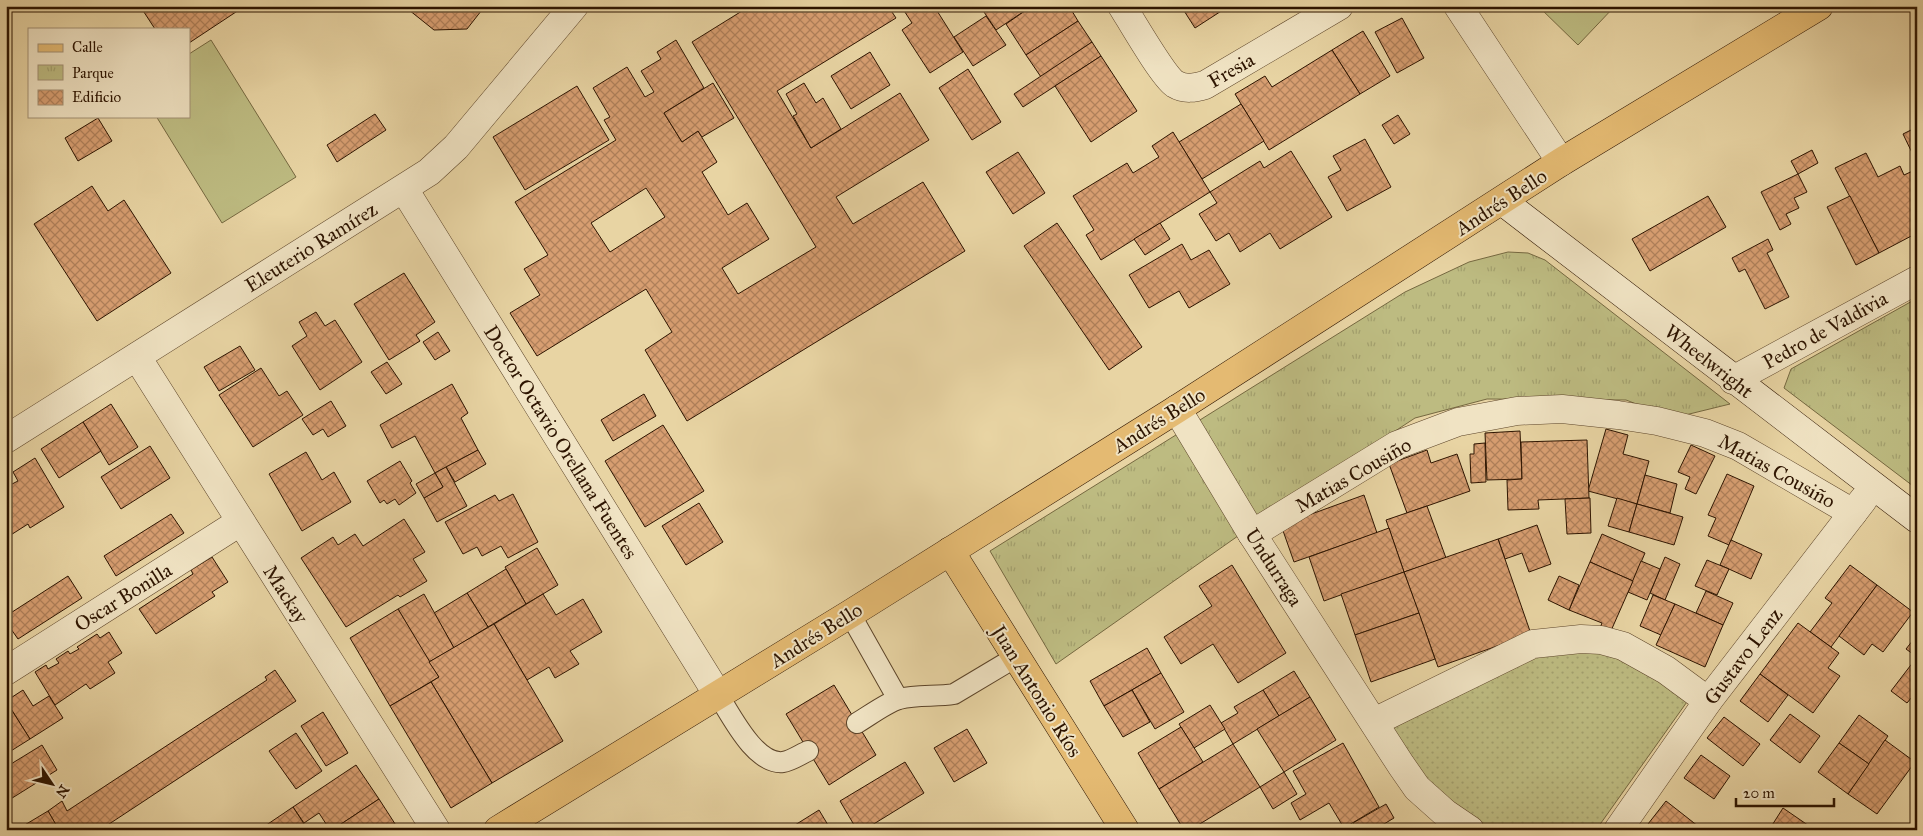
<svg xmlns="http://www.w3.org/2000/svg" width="1923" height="836" viewBox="0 0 1923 836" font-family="'IM FELL Great Primer',serif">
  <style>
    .grass { fill: url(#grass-dots); stroke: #756840 }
    .park { fill: url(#park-tufts); stroke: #756840 }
    .pitch { fill: #bdbb81; stroke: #756840 }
    .building { fill: url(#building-cross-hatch); stroke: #2d1400; fill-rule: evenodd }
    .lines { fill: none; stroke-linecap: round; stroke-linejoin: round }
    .service-casing { stroke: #5c4429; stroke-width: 22 }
    .minor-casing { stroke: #5c4429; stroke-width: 29 }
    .secondary-casing { stroke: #2d1400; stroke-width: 29 }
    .primary-casing { stroke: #2d1400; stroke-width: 29 }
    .service { stroke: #f0e3c3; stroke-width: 20 }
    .minor { stroke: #f0e3c3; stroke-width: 28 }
    .secondary { stroke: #f0e3c3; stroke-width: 28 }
    .primary { stroke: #e4ba72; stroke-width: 28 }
    .labels { text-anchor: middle; stroke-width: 4; stroke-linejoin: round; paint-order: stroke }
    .street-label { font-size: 20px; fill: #2d1400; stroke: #f0e3c3 }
  </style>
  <defs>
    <pattern id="grass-dots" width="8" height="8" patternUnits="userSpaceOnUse" patternTransform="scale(1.25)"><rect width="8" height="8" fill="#bdbb81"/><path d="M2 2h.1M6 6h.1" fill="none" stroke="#a3a06e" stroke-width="1.8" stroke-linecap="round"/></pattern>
    <pattern id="park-tufts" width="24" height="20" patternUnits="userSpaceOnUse" patternTransform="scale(1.25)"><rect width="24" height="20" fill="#bdbb81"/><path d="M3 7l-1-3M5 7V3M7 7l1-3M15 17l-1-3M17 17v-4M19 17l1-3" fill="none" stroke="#a3a06e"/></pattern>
    <pattern id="building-cross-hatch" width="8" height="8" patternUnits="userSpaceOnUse" patternTransform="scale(1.25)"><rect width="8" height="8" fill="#d79e71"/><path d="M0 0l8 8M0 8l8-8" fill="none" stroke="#af805a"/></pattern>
  </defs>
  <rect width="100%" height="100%" fill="#e8d4a3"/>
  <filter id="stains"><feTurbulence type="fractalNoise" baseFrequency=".004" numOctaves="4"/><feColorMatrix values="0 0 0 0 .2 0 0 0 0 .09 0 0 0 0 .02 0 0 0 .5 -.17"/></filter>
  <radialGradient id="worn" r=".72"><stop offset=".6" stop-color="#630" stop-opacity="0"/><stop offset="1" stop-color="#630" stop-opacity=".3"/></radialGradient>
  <path class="grass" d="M1537,652H1616L1689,699L1596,830H1488L1409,766L1391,722Z"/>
  <g class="park">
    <path d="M1508,252L1528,253L1545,260L1730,404L1673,418L1626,400L1487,399L1415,418L1272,512L1056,664L990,551L1405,292L1469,262Z"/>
    <path d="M1914,300L1917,304V489L1784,388L1791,369Z"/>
  </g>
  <g class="pitch">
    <path d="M1538,6H1615L1578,45Z"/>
    <path d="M211,40L296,177L222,223L156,116H189V54Z"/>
  </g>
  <g class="building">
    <path d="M140,6H245L189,43V29H155Z"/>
    <path d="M404,6H485L467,29L434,30Z"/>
    <path d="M750,6H888L896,18L777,91L811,148L900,93L929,140L836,197L853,224L923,182L965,251L687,421L645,350L672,332L646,289L537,356L510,313L540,295L524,269L548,255L515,202L616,140L604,120L610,117L593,88L627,67L645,97L654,92L641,71L661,59L657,52L676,40L704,88L664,113L682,142L698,131L717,162L702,172L728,215L747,203L769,239L722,268L738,294L816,247L692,42ZM646,188L665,217L610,252L591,223Z"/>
    <path d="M901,6H934L963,52L930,73L902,30L912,23Z"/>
    <path d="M980,6H1032L996,30Z"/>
    <path d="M1032,6H1069L1078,21L1026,55L1006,24Z"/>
    <path d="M1181,6H1225L1226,8L1195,28Z"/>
    <path d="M986,16L1006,45L973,66L954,37Z"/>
    <path d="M1402,18L1424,58L1397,73L1375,32Z"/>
    <path d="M1078,21L1092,42L1041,77L1026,55Z"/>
    <path d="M1363,31L1390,76L1360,94L1332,50Z"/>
    <path d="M1092,42L1101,56L1023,107L1014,94Z"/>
    <path d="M1332,50L1360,94L1269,150L1235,94L1265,76L1272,87Z"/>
    <path d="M870,52L890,85L851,109L831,76Z"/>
    <path d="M1101,56L1137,111L1091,142L1055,86Z"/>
    <path d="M968,69L1001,122L972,140L939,88Z"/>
    <path d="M713,83L734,118L702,137L698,131L682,142L664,113Z"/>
    <path d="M804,83L816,103L823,98L841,129L811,148L793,116L797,114L786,94Z"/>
    <path d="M577,86L609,140L525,190L493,137Z"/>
    <path d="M1241,104L1264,141L1202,179L1179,142Z"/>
    <path d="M375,114L386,130L337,162L327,145Z"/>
    <path d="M1398,115L1410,134L1394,144L1382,125Z"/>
    <path d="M98,118L112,141L78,161L65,138Z"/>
    <path d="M1917,127V160L1916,161L1903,134Z"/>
    <path d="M1173,132L1210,192L1101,260L1086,235L1094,230L1073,196L1127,163L1133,173L1159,157L1152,146Z"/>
    <path d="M1365,139L1391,187L1347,211L1328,177L1341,170L1333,156Z"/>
    <path d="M1812,150L1818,163L1798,174L1791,161Z"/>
    <path d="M1291,151L1332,217L1280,249L1270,233L1240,252L1229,233L1216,241L1199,214L1217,203L1210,192L1260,161L1264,168Z"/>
    <path d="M1018,152L1045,193L1013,214L986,172Z"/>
    <path d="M1866,153L1878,177L1900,166L1904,175L1915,170L1917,173V233L1879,253L1835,168Z"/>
    <path d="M1798,174L1807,192L1794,198L1799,208L1786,214L1791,224L1780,230L1761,192Z"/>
    <path d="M92,186L108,211L124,200L171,273L97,321L34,224Z"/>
    <path d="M1708,196L1726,227L1650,271L1632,239Z"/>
    <path d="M1850,196L1879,253L1856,265L1827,207Z"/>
    <path d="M1057,223L1142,347L1109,370L1024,246Z"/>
    <path d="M1160,223L1170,239L1145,255L1134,239Z"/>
    <path d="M1768,239L1773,250L1767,253L1789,297L1765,309L1745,269L1739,272L1732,258Z"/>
    <path d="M1182,244L1191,260L1209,250L1230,284L1189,308L1179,291L1149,308L1129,275Z"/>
    <path d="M404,273L435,322L416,335L420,341L389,360L354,304Z"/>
    <path d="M316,312L325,326L335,320L362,362L320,390L292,346L307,336L299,322Z"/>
    <path d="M438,332L450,351L435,360L423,342Z"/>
    <path d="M240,346L255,370L219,391L204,367Z"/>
    <path d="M387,362L402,384L386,394L371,372Z"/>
    <path d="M261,368L279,396L287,391L303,415L253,447L219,395Z"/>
    <path d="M452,384L468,413L461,418L478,450L435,473L415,436L392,448L380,425Z"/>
    <path d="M644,394L656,416L613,441L601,420Z"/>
    <path d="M331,401L346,426L328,437L323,429L313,435L302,419Z"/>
    <path d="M111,404L138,447L109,465L83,422Z"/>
    <path d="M83,422L101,451L59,478L41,449Z"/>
    <path d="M663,425L704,491L645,527L605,461Z"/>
    <path d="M1606,429L1628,435L1623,454L1649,461L1637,504L1588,491Z"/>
    <path d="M1520,431L1522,479L1487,480L1485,433Z"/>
    <path d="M1587,440L1589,498L1538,500L1539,509L1508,510L1507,480L1522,479L1521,442Z"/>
    <path d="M1485,443L1486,482L1471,483L1470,454H1474V444Z"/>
    <path d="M1691,445L1715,456L1696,494L1685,489L1690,477L1678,472Z"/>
    <path d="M150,446L170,478L121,509L101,477Z"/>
    <path d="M478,450L486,464L455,482L446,467Z"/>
    <path d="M1427,450L1431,463L1457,454L1470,491L1407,513L1389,464Z"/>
    <path d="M306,452L322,480L334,472L351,502L302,531L269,474Z"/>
    <path d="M35,458L64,507L30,528L28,524L6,538V479L10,485L18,481L13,472Z"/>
    <path d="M400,461L412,481L410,483L416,493L399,505L395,499L387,504L384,500L380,503L367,481Z"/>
    <path d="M446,467L467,506L437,522L424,498L443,487L435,473Z"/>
    <path d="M435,473L443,487L424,498L416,484Z"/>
    <path d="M1727,474L1754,486L1729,545L1708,536L1716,518L1708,515Z"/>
    <path d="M1645,475L1677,484L1670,513L1637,504Z"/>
    <path d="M513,494L538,542L508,558L501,546L482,556L477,547L463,554L445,522L495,495L499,501Z"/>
    <path d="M1364,495L1377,533L1294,562L1281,525Z"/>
    <path d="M1590,498L1591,533L1567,534L1565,499Z"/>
    <path d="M1617,498L1637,504L1629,532L1608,526Z"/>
    <path d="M699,503L723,542L686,565L662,526Z"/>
    <path d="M1637,504L1683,517L1674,545L1629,532Z"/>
    <path d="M1427,506L1446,558L1404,572L1386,520Z"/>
    <path d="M171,514L184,533L116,576L104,556Z"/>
    <path d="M404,519L425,552L413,559L427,581L400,597L398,595L346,627L301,558L333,537L338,545L355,534L363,546Z"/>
    <path d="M1537,525L1551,564L1529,572L1522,553L1505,559L1498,539Z"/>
    <path d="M1389,528L1404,572L1324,601L1309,557Z"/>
    <path d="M1602,534L1645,553L1633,581L1590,562Z"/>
    <path d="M1498,539L1531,634L1438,667L1404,572Z"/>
    <path d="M1731,540L1762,554L1751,579L1720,565Z"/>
    <path d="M537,548L558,585L526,604L505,567Z"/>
    <path d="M212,557L228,582L212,592L215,596L156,634L139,609L193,574L191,570Z"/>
    <path d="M1665,557L1680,564L1665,600L1650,593Z"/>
    <path d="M1707,560L1729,569L1717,595L1695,586Z"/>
    <path d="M1641,561L1660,569L1647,600L1628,592Z"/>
    <path d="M1590,562L1633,581L1610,633L1600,628L1602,623L1569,610Z"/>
    <path d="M1232,565L1286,653L1238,683L1213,644L1181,664L1164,637L1212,606L1199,586Z"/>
    <path d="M1850,565L1877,585L1831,647L1810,632L1832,603L1825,598Z"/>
    <path d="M506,569L526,604L488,627L467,593Z"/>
    <path d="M1404,572L1419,613L1355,635L1341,594Z"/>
    <path d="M68,576L82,598L18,639L6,622V616Z"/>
    <path d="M1559,576L1579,585L1569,610L1548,600Z"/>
    <path d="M1877,585L1913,612L1883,652L1872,644L1864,655L1839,636Z"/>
    <path d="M1706,591L1733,603L1723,625L1696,613Z"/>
    <path d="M467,593L488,627L454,648L434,613Z"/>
    <path d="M424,594L454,648L429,662L398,609Z"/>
    <path d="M543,594L556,615L583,599L602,632L570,651L579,664L555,678L549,667L527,680L494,624Z"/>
    <path d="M1653,595L1675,604L1661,635L1640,626Z"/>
    <path d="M1675,604L1723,625L1705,667L1656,645Z"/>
    <path d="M398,609L439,677L390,706L350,638Z"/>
    <path d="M1419,613L1435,659L1371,682L1355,635Z"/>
    <path d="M1798,623L1839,653L1828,668L1840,676L1813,713L1760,674Z"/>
    <path d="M494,624L563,741L492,783L431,682L439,677L429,662Z"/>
    <path d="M109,632L122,653L108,662L115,673L90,689L86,684L55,705L35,672L46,665L48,669L59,663L56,659L68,651L70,654L79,649L77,647L97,634L100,638Z"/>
    <path d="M1917,635V657L1906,649Z"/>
    <path d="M1147,648L1161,673L1104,706L1090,681Z"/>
    <path d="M1917,657V691L1907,703L1891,691Z"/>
    <path d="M275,670L296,701L100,830H59L48,811L62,801L67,811L267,680L265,677Z"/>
    <path d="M1294,671L1310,697L1279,716L1263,690Z"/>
    <path d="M1161,673L1184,712L1155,729L1132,690Z"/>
    <path d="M1760,674L1788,695L1768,722L1740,701Z"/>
    <path d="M431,682L492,783L451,808L390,706Z"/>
    <path d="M834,685L876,755L829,785L786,714Z"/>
    <path d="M23,690L33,706L49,696L63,718L30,739L6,701Z"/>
    <path d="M1132,690L1150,722L1123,737L1104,706Z"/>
    <path d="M1263,690L1279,716L1233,744L1221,723L1238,713L1234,707Z"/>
    <path d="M1310,697L1336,740L1284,772L1257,729Z"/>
    <path d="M6,701L30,739L6,754Z"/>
    <path d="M1210,705L1225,729L1194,748L1179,724Z"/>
    <path d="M323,712L348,753L326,766L301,726Z"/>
    <path d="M1790,714L1820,736L1800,763L1770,740Z"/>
    <path d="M1859,715L1888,736L1869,764L1839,743Z"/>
    <path d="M1724,717L1760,744L1743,766L1707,738Z"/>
    <path d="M1181,727L1203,762L1159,789L1138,753Z"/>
    <path d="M967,729L987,763L954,782L934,748Z"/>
    <path d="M296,733L322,771L296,789L269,751Z"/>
    <path d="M1885,740L1915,762L1877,814L1848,794Z"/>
    <path d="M1343,743L1379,807L1344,828L1329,803L1300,820L1291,803L1306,794L1293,771Z"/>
    <path d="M1839,743L1869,764L1848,794L1818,772Z"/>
    <path d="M1233,744L1260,787L1190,830H1184L1159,789Z"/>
    <path d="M42,745L57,770L9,800L6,795V767Z"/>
    <path d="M1701,755L1730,776L1714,799L1684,778Z"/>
    <path d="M905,762L924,793L864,830H857L840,801Z"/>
    <path d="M356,765L379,799L332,830H330L319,813L304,823L293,807Z"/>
    <path d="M1284,772L1297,794L1273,809L1260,787Z"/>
    <path d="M379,799L399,830H332Z"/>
    <path d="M1666,801L1703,830H1656L1648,824Z"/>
    <path d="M1386,804L1394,818L1374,830H1357L1353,823Z"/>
    <path d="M293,807L308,830H259Z"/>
    <path d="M1783,808L1815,830H1769Z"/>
    <path d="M819,810L831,830H787Z"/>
    <path d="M48,811L59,830H25L23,826Z"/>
    <path d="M1648,824L1656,830H1644Z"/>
  </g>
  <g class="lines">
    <g class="service-casing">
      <g id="service">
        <path d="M850,614L898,699"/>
        <path d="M718,695C731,715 755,765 783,762C791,761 801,754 808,751"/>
        <path d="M857,723C869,716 886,703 899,699C917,694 936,697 954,694L1016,657"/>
      </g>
    </g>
    <g class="minor-casing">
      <g id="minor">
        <path d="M1122,6C1132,22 1163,76 1175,84C1185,90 1195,88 1205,85L1339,6"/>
        <path d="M1458,6L1561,162"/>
        <path d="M404,189L718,695"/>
        <path d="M137,357L436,830"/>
        <path d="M1733,380L1917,280"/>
        <path d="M1177,409L1252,534L1401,765L1417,788L1445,813L1470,830"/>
        <path d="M6,439L429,172L456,147L574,6"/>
        <path d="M1252,534L1397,445L1458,422L1517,411L1562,409L1618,415L1657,421L1705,433L1738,446L1853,513"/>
        <path d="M6,671L240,522"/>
        <path d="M1374,722L1533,644L1581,639L1601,640L1623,646L1666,670L1708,701"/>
        <path d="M1618,830L1708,701L1863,500"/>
      </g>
    </g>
    <g class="secondary-casing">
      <path id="secondary" d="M1502,201L1917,519"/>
    </g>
    <g class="primary-casing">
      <g id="primary">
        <path d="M950,551L1125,830"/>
        <path d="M498,830L850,614L1177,409L1561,162L1819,6"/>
      </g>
    </g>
    <use href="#service" class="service"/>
    <use href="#minor" class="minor"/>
    <use href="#secondary" class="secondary"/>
    <use href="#primary" class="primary"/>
  </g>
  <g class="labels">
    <g class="street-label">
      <text transform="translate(1231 70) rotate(-30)" y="7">Fresia</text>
      <text transform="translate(1501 202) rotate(-33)" y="7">Andrés Bello</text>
      <text transform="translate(311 247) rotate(-32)" y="7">Eleuterio Ramírez</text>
      <text transform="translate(1825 330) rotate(-29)" y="7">Pedro de Valdivia</text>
      <text transform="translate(1709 361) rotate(38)" y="7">Wheelwright</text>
      <text transform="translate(1159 420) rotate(-32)" y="7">Andrés Bello</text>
      <text transform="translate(561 442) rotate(58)" y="7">Doctor Octavio Orellana Fuentes</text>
      <text transform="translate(1777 471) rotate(29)" y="7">Matias Cousiño</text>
      <text transform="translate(1353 475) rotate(-30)" y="7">Matias Cousiño</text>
      <text transform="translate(1274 567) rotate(57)" y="7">Undurraga</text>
      <text transform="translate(286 594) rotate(57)" y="7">Mackay</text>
      <text transform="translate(123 597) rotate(-32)" y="7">Oscar Bonilla</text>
      <text transform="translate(816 635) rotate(-32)" y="7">Andrés Bello</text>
      <text transform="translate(1743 656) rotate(-53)" y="7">Gustavo Lenz</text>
      <text transform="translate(1037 691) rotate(58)" y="7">Juan Antonio Ríos</text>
    </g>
  </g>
  <rect width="1923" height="836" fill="none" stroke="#e8d4a3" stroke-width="25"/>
  <rect x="8" y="8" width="1908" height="821" fill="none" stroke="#2d1400" stroke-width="2.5"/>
  <rect x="12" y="12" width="1898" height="811" fill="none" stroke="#2d1400"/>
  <rect x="28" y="28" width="162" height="90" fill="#f0e3c3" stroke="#a29075"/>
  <rect x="38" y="44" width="25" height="8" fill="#e4ba72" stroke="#a29075"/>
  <text x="72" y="52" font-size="15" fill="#2d1400">Calle</text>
  <rect x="38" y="65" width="25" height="15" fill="url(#park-tufts)" stroke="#a29075"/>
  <text x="72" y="78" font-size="15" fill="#2d1400">Parque</text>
  <rect x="38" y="90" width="25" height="15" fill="url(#building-cross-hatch)" stroke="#a29075"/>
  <text x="72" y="102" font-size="15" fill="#2d1400">Edificio</text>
  <g transform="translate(52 784) rotate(125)" stroke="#f0e3c3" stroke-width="4" paint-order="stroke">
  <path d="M0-4L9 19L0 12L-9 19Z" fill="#2d1400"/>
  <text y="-8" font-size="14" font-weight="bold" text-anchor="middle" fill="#2d1400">N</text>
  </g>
  <path d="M1736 798v8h98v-8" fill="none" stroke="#2d1400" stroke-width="2.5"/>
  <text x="1743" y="798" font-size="15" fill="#2d1400" stroke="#f0e3c3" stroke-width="4" paint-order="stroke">20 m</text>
  <rect width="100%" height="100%" filter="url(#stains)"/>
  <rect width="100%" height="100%" fill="url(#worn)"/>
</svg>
